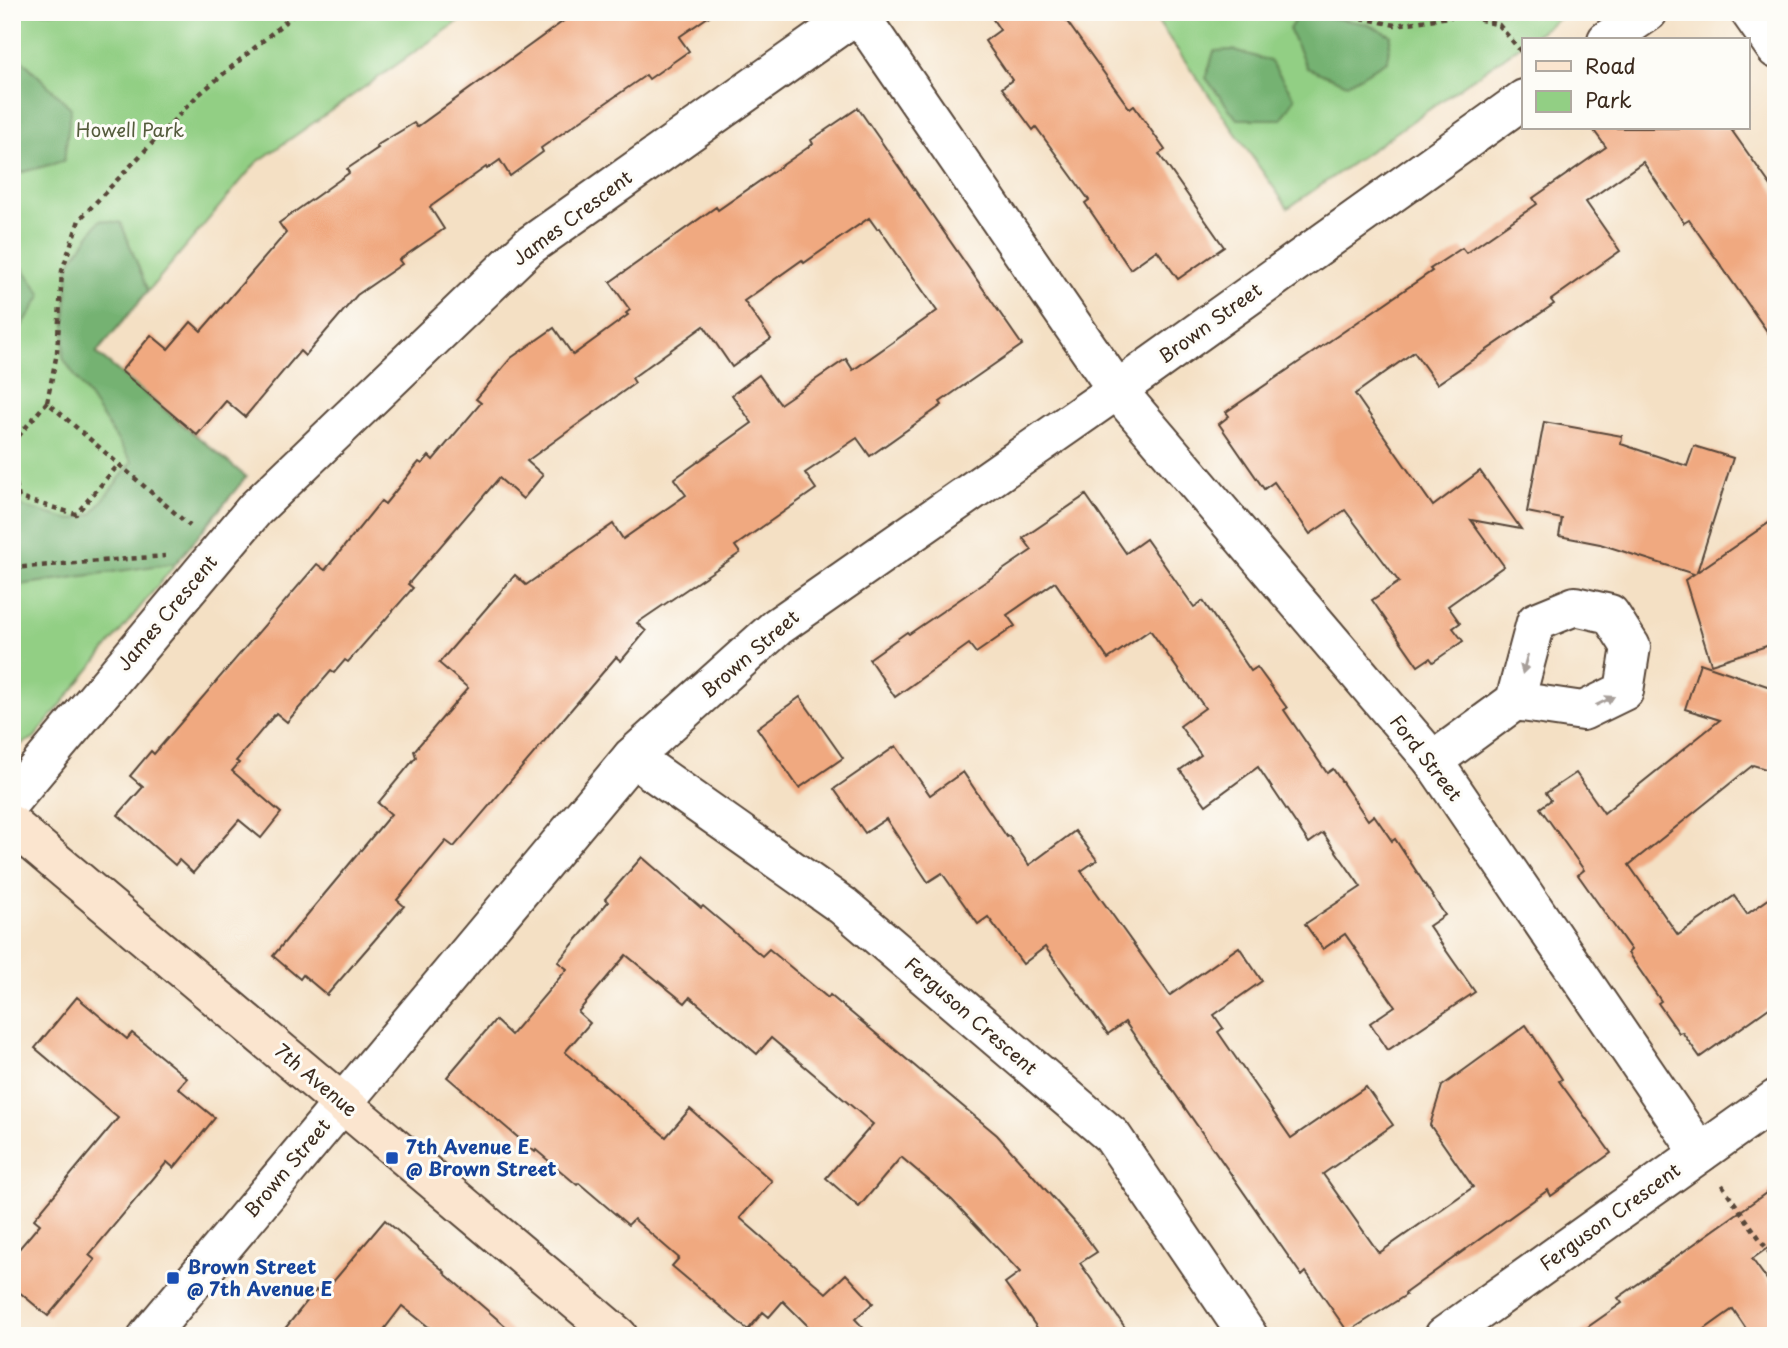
<svg xmlns="http://www.w3.org/2000/svg" width="1788" height="1348" viewBox="0 0 1788 1348" font-family="'Playpen Sans',sans-serif">
  <style>
    .green { fill: #92cf84; stroke: #667c51; stroke-width: 2 }
    .forest { fill: #75b272; stroke: #586e48; stroke-width: 2 }
    .building { fill: #f0a980 }
    .lines { fill: none; stroke-linecap: round; stroke-linejoin: round }
    .street-casing { stroke: #574537; stroke-width: 42 }
    .secondary-casing { stroke: #574537; stroke-width: 42 }
    .path { stroke: #574537; stroke-width: 4.5; stroke-dasharray: 5 5; stroke-linecap: butt }
    .street { stroke: #fff; stroke-width: 38 }
    .secondary { stroke: #fbe5cf; stroke-width: 38 }
    .oneway { fill: #a79f9a }
    .transit-dot { fill: #1a4fb4; stroke: #fdfcf7; stroke-width: 2.5 }
    .labels { text-anchor: middle; stroke-width: 6; stroke-linejoin: round; paint-order: stroke }
    .park-label { font-size: 19px; fill: #555c3d; stroke: #fdfcf7 }
    .street-label { font-size: 19px; fill: #3b2a1e; stroke: #fdfcf7 }
    .transit-label { font-size: 19px; font-weight: bold; fill: #164399; stroke: #fdfcf7; text-anchor: start }
  </style>
  <rect width="100%" height="100%" fill="#fdfcf7"/>
  <filter id="ink" filterUnits="userSpaceOnUse"><feTurbulence type="fractalNoise" baseFrequency=".0143" numOctaves="2"/><feDisplacementMap in="SourceGraphic" scale="14" xChannelSelector="R" yChannelSelector="G"/><feConvolveMatrix kernelMatrix="1 2 1 2 8 2 1 2 1" color-interpolation-filters="sRGB"/></filter>
  <filter id="wash" filterUnits="userSpaceOnUse"><feTurbulence type="fractalNoise" baseFrequency=".00686" numOctaves="4" result="noise"/><feDisplacementMap in="SourceGraphic" scale="28" xChannelSelector="R" yChannelSelector="G"/><feGaussianBlur stdDeviation="1.57" result="paint"/><feColorMatrix in="noise" values="0 0 0 0 0 0 0 0 0 0 0 0 0 0 0 0 0 1.4 0 .05"/><feComposite in="paint" operator="in"/></filter>
  <g filter="url(#wash)">
    <rect width="100%" height="100%" fill="#f4e0c4"/>
    <g class="green">
      <path d="M12,12H472L256,163L96,353L246,477L34,738L12,749Z"/>
      <path d="M1151,12H1568L1528,40H1524V43L1288,208Z"/>
    </g>
    <g class="forest">
      <path d="M1300,12L1368,24L1391,35L1387,61L1347,84L1307,68L1289,29Z"/>
      <path d="M12,50L71,108L64,161L12,175Z"/>
      <path d="M1234,50L1270,61L1295,98L1282,119H1237L1206,78L1214,51Z"/>
      <path d="M100,220L121,223L148,291L96,353L246,477L176,563L12,586V502L13,504L71,520L92,514L132,462L63,358L69,264Z"/>
      <path d="M12,252L42,295L20,329L12,332Z"/>
    </g>
    <g id="blocks">
      <g class="building">
        <path d="M576,12H715L679,37L689,51L649,79L646,75L541,148L543,152L510,176L500,160L487,169L486,167L430,207L444,229L399,260L402,264L357,295L305,356L300,351L245,417L226,401L197,435L121,371L151,335L168,349L191,322L201,331L286,233L279,223L349,173L347,169L378,148L376,146L414,123L417,127Z"/>
        <path d="M988,12H1060L1130,109L1134,106L1165,150L1159,154L1224,247L1178,279L1157,250L1130,269L1085,203L1089,200L1036,127L1033,130L1002,88L1012,80L985,41L1000,30Z"/>
        <path d="M858,108L1022,345L960,388L940,402L942,405L870,456L857,438L805,473L816,489L735,546L740,553L637,623L646,631L621,661L616,657L454,847L446,841L397,900L404,906L327,995L303,975L300,979L273,956L391,814L378,803L416,757L414,751L468,688L439,663L515,575L526,585L613,524L623,539L686,495L674,479L752,423L732,395L759,375L780,404L846,359L853,370L937,311L879,228L877,229L869,218L804,263L802,260L744,301L771,339L732,367L704,326L632,378L635,383L527,461L543,475L523,499L499,478L408,584L413,588L348,662L345,660L334,673L331,671L287,722L276,713L236,761L239,763L232,771L281,813L261,838L239,820L193,873L179,860L175,865L118,815L143,787L130,776L151,751L154,754L317,564L325,570L381,501L385,504L419,462L422,464L429,456L433,460L481,403L476,399L511,358L554,328L573,355L628,315L626,313L630,310L610,282L716,207L718,210L813,144L811,140Z"/>
        <path d="M1592,128H1730L1776,193V344L1689,220L1684,223L1643,162L1586,202L1620,251L1551,300L1554,304L1437,384L1414,352L1355,394L1433,506L1480,471L1521,529L1471,520L1504,566L1448,606L1460,623L1453,628L1463,641L1433,662L1430,658L1418,666L1372,600L1399,582L1345,510L1310,534L1274,482L1264,489L1219,424L1229,416L1226,412L1432,271L1430,269L1462,248L1466,253L1537,204L1533,198L1606,147Z"/>
        <path d="M1544,422L1622,436L1621,444L1687,466L1694,446L1733,458L1697,572L1776,518V643L1711,664L1685,580L1694,574L1600,544L1559,536L1562,519L1527,512Z"/>
        <path d="M1086,495L1126,553L1146,539L1194,607L1203,601L1251,671L1257,667L1287,708L1284,710L1327,773L1333,769L1368,820L1374,815L1392,841L1395,839L1445,915L1429,926L1475,992L1388,1050L1370,1023L1395,1006L1345,934L1323,949L1305,924L1361,887L1323,833L1309,843L1258,767L1206,805L1180,770L1201,755L1180,726L1205,708L1150,630L1108,659L1055,582L1007,615L1015,626L976,653L969,644L895,697L869,659L907,632L909,634L1032,550L1023,538Z"/>
        <path d="M1700,663L1776,689V751L1769,770L1753,765L1629,865L1678,935L1734,896L1747,914L1776,894V1003L1700,1057L1682,1032L1679,1033L1658,1003L1661,1001L1628,953L1631,950L1578,875L1584,870L1540,808L1551,800L1546,793L1576,773L1604,813L1720,720L1685,709Z"/>
        <path d="M800,697L843,758L799,788L757,728Z"/>
        <path d="M896,746L930,795L963,772L1007,837L1009,836L1029,865L1075,831L1097,860L1081,871L1170,995L1239,947L1262,981L1214,1015L1223,1028L1218,1032L1291,1138L1366,1087L1393,1125L1323,1174L1379,1253L1473,1187L1430,1125L1442,1086L1526,1025L1562,1079L1559,1081L1611,1153L1551,1196L1548,1190L1405,1293L1406,1295L1348,1332L1306,1272L1302,1276L1125,1022L1108,1034L1045,947L1023,964L988,917L978,924L942,873L928,882L886,819L865,833L834,789Z"/>
        <path d="M642,857L701,908L703,906L762,956L769,949L828,998L830,995L997,1135L1078,1226L1097,1252L1080,1263L1131,1336H1043L1005,1283L1020,1272L952,1200L901,1157L859,1207L826,1178L873,1124L771,1038L757,1054L690,997L685,1003L626,955L578,1012L590,1023L565,1052L666,1137L690,1109L772,1181L740,1218L826,1293L846,1274L873,1303L855,1319L871,1336H818L783,1301L769,1317L763,1312L748,1330L672,1266L679,1258L634,1219L628,1225L579,1183L577,1185L536,1150L535,1152L447,1077L495,1020L511,1035L567,969L558,962L608,902L605,899Z"/>
        <path d="M77,997L127,1039L132,1033L187,1078L178,1088L215,1118L174,1168L167,1162L89,1255L95,1260L48,1316L12,1286V1257L40,1224L34,1219L118,1118L35,1048Z"/>
        <path d="M1776,1186V1242L1752,1259L1776,1292V1336H1751L1733,1309L1695,1336H1575L1622,1303L1618,1298Z"/>
        <path d="M385,1220L445,1272L444,1273L517,1336H440L402,1306L379,1336H279L316,1290L322,1295Z"/>
      </g>
    </g>
  </g>
  <g filter="url(#ink)">
    <use href="#blocks" fill-opacity="0" stroke="#574537" stroke-width="2"/>
    <g class="lines">
      <g class="street-casing">
        <g id="street">
          <path d="M1750,12L1776,49"/>
          <path d="M1607,40L1648,12"/>
          <path d="M632,757L843,906L1112,1136L1248,1336"/>
          <path d="M1433,761L1515,701L1536,622L1575,606L1610,614L1631,647L1624,691L1583,711L1515,701"/>
          <path d="M12,799L255,509L529,246L858,13L1117,390L1433,761L1700,1153"/>
          <path d="M148,1336L632,757L777,627L1117,390L1524,99"/>
          <path d="M1444,1336L1776,1099"/>
        </g>
      </g>
      <g class="secondary-casing">
        <path id="secondary" d="M12,825L618,1336"/>
      </g>
      <g class="path">
        <path d="M1332,12L1395,25L1463,15L1499,25L1524,55"/>
        <path d="M47,402L57,353L62,271L79,220L196,97L297,12"/>
        <path d="M12,444L47,402L190,526"/>
        <path d="M12,464L19,498L76,514L119,464"/>
        <path d="M12,568L165,556"/>
        <path d="M1722,1185L1776,1262"/>
      </g>
      <use href="#street" class="street"/>
      <use href="#secondary" class="secondary"/>
    </g>
    <defs><path id="oneway-solid" d="M-6-.8H1V-3.2L6.5 0L1 3.2V.8H-6Z" transform="scale(1.75)"/></defs>
    <g class="oneway">
      <use href="#oneway-solid" transform="translate(1525 664) rotate(105)"/>
      <use href="#oneway-solid" transform="translate(1605 701) rotate(-26)"/>
    </g>
  </g>
  <g class="transit-dot">
    <rect x="385" y="1151" width="14" height="14" rx="3.5"/>
    <rect x="166" y="1271" width="14" height="14" rx="3.5"/>
  </g>
  <g class="labels">
    <g class="park-label">
      <text x="130" y="137">Howell Park</text>
    </g>
    <g class="street-label">
      <text transform="translate(572 218) rotate(-37)" y="7">James Crescent</text>
      <text transform="translate(1210 323) rotate(-36)" y="7">Brown Street</text>
      <text transform="translate(167 613) rotate(-50)" y="7">James Crescent</text>
      <text transform="translate(750 654) rotate(-41)" y="7">Brown Street</text>
      <text transform="translate(1426 758) rotate(52)" y="7">Ford Street</text>
      <text transform="translate(971 1016) rotate(41)" y="7">Ferguson Crescent</text>
      <text transform="translate(316 1080) rotate(40)" y="7">7th Avenue</text>
      <text transform="translate(287 1168) rotate(-50)" y="7">Brown Street</text>
      <text transform="translate(1610 1217) rotate(-36)" y="7">Ferguson Crescent</text>
    </g>
    <g class="transit-label">
      <text x="406" y="1154">7th Avenue E<tspan x="406" dy="22">@ Brown Street</tspan></text>
      <text x="187" y="1274">Brown Street<tspan x="187" dy="22">@ 7th Avenue E</tspan></text>
    </g>
  </g>
  <rect width="1788" height="1348" fill="none" stroke="#fdfcf7" stroke-width="42"/>
  <rect x="1522" y="38" width="228" height="91" fill="#fdfcf7" stroke="#afa8a0" stroke-width="2"/>
  <rect x="1536" y="61" width="35" height="10" fill="#fbe5cf" stroke="#afa8a0" stroke-width="2"/>
  <text x="1585" y="74" font-size="21" fill="#3b2a1e">Road</text>
  <rect x="1536" y="91" width="35" height="21" fill="#92cf84" stroke="#afa8a0" stroke-width="2"/>
  <text x="1585" y="108" font-size="21" fill="#3b2a1e">Park</text>
</svg>
